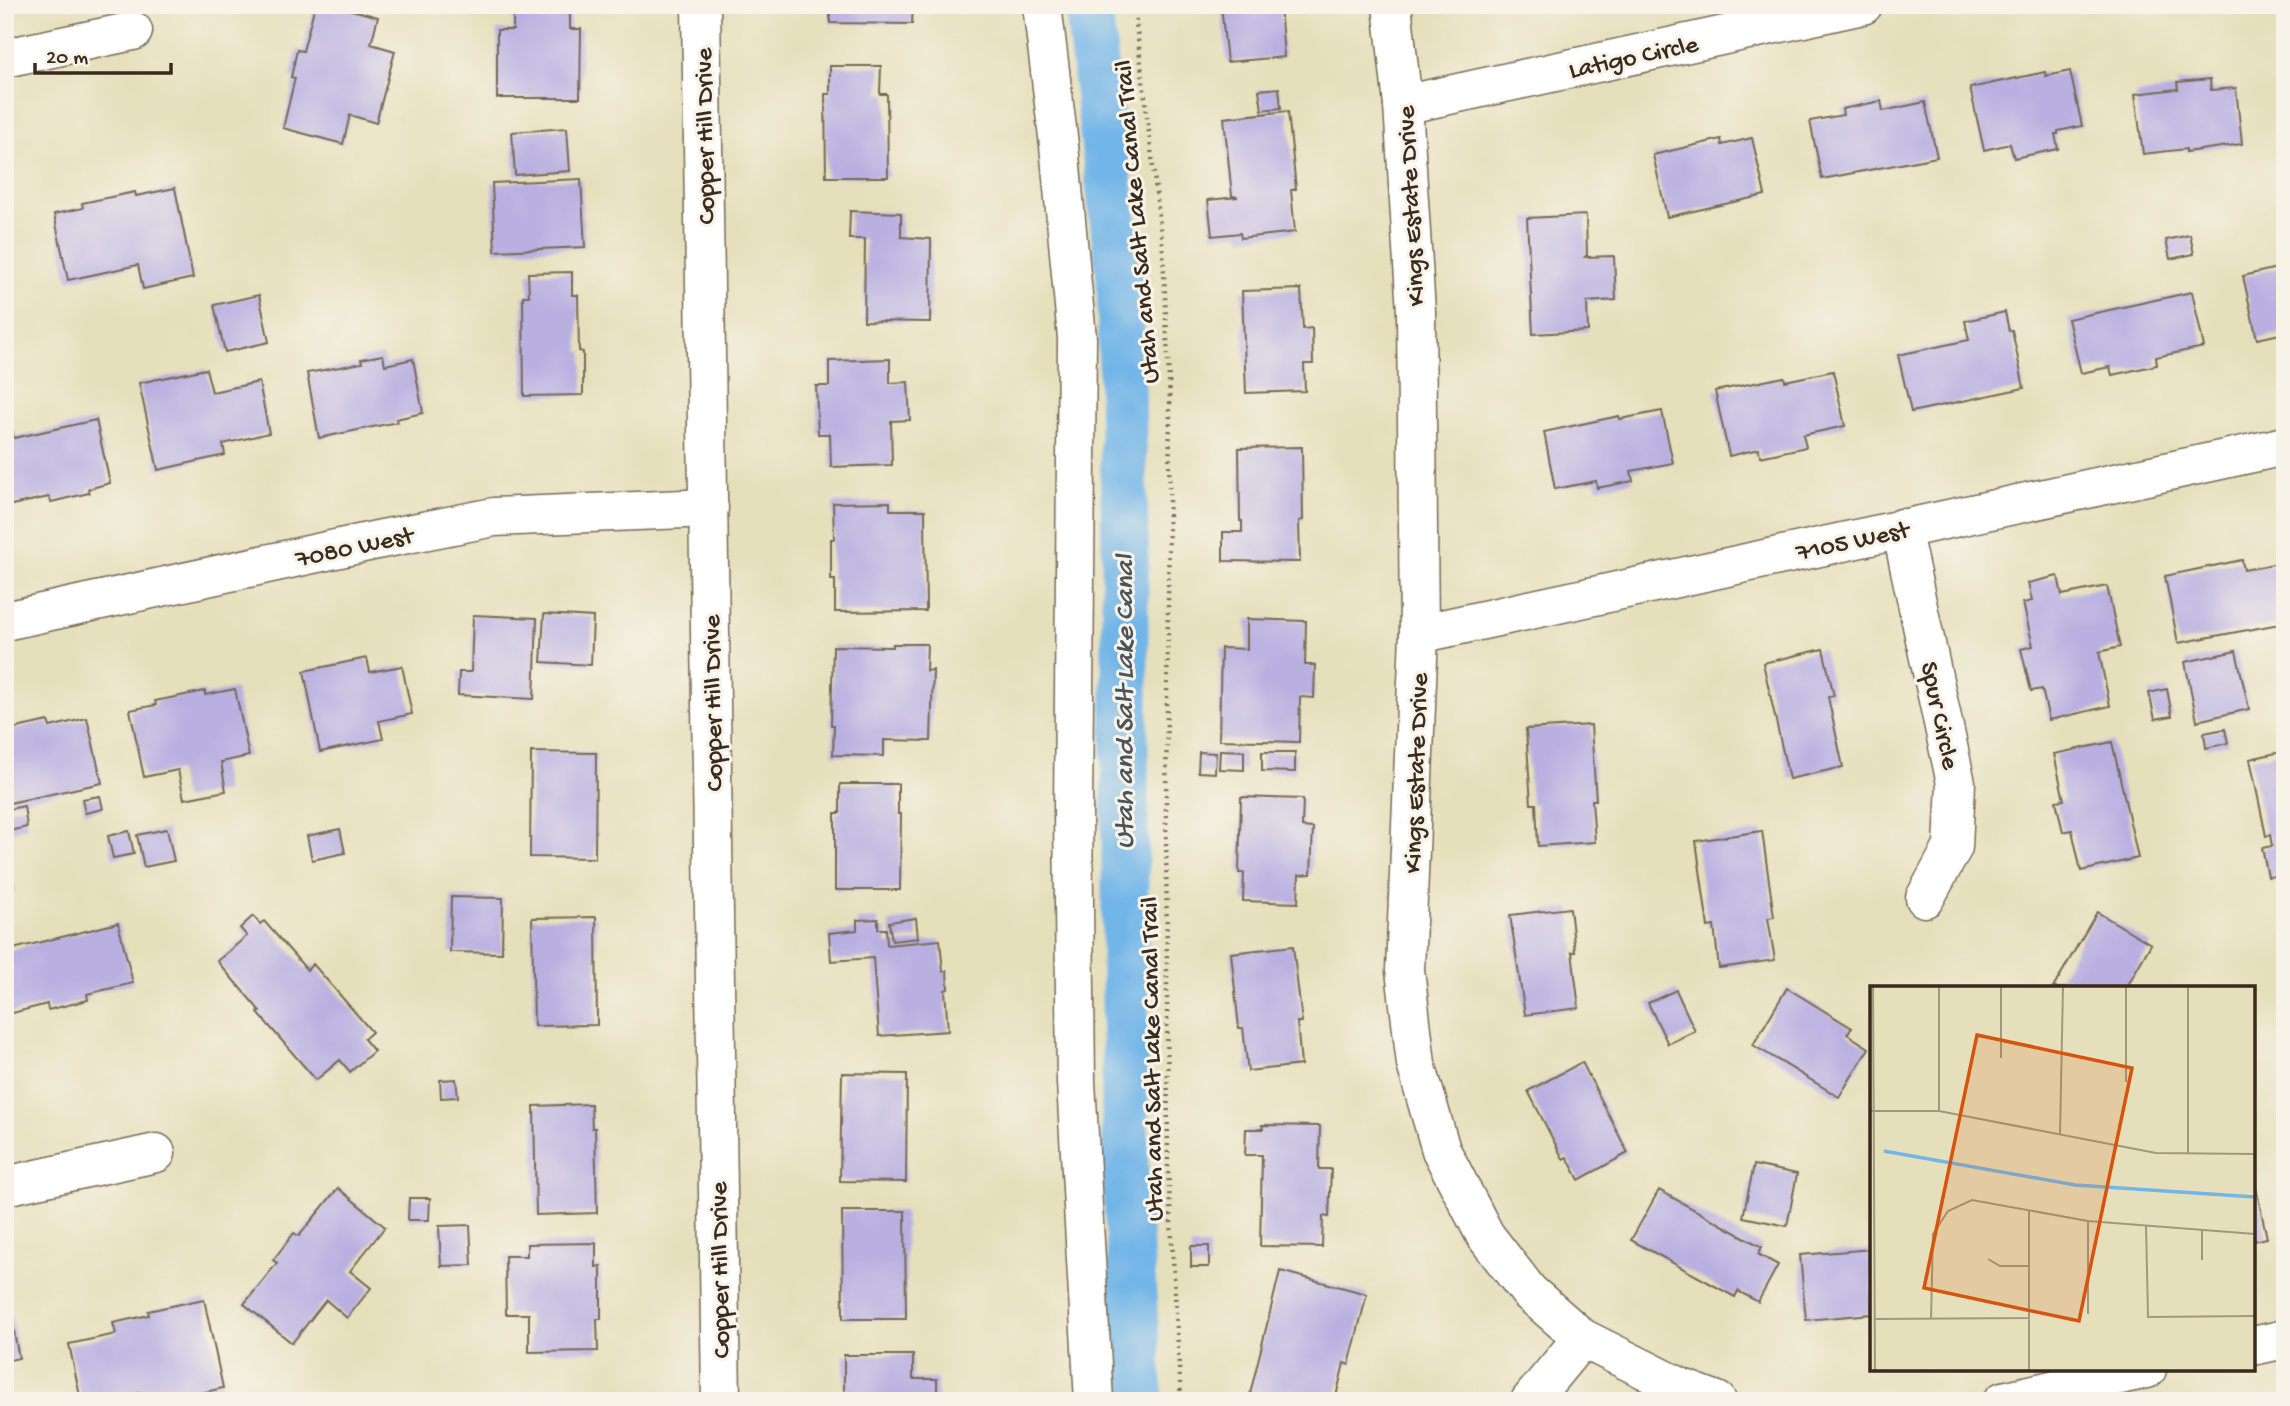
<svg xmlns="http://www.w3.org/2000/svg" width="2290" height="1406" viewBox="0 0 2290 1406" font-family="'Gochi Hand',sans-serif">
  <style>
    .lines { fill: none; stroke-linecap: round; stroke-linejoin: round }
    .canal { stroke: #72b5e8; stroke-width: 47 }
    .building { fill: #b9b0e1 }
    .minor-casing { stroke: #776955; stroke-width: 41 }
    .path { stroke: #776955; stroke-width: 4.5; stroke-dasharray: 2 5; stroke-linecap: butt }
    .minor { stroke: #fff; stroke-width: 38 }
    .labels { text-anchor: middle; stroke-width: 6; stroke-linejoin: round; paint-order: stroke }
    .street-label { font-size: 26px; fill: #3b2a1e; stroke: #f7f3e8 }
    .water-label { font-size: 28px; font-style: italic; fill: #4c545b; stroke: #f7f3e8 }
    .inset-river { fill: none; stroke: #72b5e8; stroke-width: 3.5 }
    .inset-road { fill: none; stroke: #a2977c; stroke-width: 2 }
    .view { fill: #d7540e; fill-opacity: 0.15; stroke: #d7540e; stroke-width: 3.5 }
    .inset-edge { fill: none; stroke: #3b2a1e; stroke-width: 3.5 }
  </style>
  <rect width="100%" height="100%" fill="#f7f3e8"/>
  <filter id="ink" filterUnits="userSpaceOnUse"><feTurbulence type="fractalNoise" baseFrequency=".0143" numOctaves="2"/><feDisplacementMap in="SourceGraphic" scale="14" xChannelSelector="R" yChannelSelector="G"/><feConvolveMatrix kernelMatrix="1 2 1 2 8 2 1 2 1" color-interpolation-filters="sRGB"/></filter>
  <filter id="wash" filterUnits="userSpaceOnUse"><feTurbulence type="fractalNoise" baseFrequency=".00686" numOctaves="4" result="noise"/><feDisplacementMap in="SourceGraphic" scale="28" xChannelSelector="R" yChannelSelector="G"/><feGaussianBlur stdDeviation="1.57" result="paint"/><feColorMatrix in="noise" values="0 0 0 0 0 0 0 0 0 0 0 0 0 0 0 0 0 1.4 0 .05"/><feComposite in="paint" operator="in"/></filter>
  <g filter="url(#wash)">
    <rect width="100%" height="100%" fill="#e6dfbb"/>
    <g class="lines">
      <path class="canal" d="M1088,5L1120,278L1125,546V1170L1140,1401"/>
    </g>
    <g id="blocks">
      <g class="building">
        <path d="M315,5H333L378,17L371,44L395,51L376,123L350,115L343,144L283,128L295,78L291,77L297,50L303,51Z"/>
        <path d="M513,5H570V29H581L580,98H497V30H513Z"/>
        <path d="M830,5H913L912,24L830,23Z"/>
        <path d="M1221,5H1280L1284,57L1227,62Z"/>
        <path d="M830,66H881L880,94H887L888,177H826L825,94H830Z"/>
        <path d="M2070,71L2082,126L2058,131V134H2055L2058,149L2014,158L2010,144L1984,150L1970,88L2045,72L2046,76Z"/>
        <path d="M2210,79L2211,90L2236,88L2242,144L2186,152V149L2143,154L2135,94L2178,89L2177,82Z"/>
        <path d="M1279,88L1281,108L1262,110L1259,90Z"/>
        <path d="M1881,101L1883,111L1925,102L1937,157L1822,179L1810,121L1843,115L1842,109Z"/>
        <path d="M1288,111L1296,189L1291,190L1295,232L1241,238L1240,233L1212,236L1208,200L1238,197L1232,196L1224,118Z"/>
        <path d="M567,128L570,171L515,175L512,132Z"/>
        <path d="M1752,138L1765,195L1667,217L1653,155L1721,139L1722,145Z"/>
        <path d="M581,179L585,247L495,251L492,183Z"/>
        <path d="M175,188L193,278L143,289L138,265L68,280L54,214L83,208L82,203L135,192L136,196Z"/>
        <path d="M6,199L12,226L5,228V200Z"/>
        <path d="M850,211L901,213V237L931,239L930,322L864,321L865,239H849Z"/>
        <path d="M1586,215L1587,255L1585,257L1614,256L1616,300L1587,302L1588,331L1533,334L1527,218Z"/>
        <path d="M2190,235L2194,254L2170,259L2166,240Z"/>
        <path d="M2285,266V333L2257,339L2243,276Z"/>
        <path d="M572,272V295H578L579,351L583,352V395L524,396L523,296H529L528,273Z"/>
        <path d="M1301,289L1303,329L1312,328L1313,364H1304L1305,391L1246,393L1242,291Z"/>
        <path d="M2192,292L2204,347L2156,357L2157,365L2112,375L2110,367L2081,373L2068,319Z"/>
        <path d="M259,295L269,342L225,352L214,305Z"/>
        <path d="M2005,312L2009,331L2012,330L2024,388L1911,412L1898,355L1969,340L1965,321Z"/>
        <path d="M383,355L385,365L413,359L423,413L396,419L397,422L319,438L307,373L362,363L361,359Z"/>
        <path d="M890,359V383L908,382L910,420L891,421L892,465L831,467L830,434H818L816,386H829V361Z"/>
        <path d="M206,369L212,392L259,382L269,433L223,444L225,455L158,470L139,383Z"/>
        <path d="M1833,371L1845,426L1803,435L1806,447L1760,457L1759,449L1729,456L1715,391L1784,377L1785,381Z"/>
        <path d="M1662,411L1673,463L1631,471L1633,481L1597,488L1596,481L1555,489L1544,432L1619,416L1620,419Z"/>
        <path d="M10,419L14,438L96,420L110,483L88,489L89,493L51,502L49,497L7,506L5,497V420Z"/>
        <path d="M1302,447L1303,520L1299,521L1300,562L1223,561V532H1242V521H1240L1239,448Z"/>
        <path d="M890,502V510H925L926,611L835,612V580H831V539H834L833,503Z"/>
        <path d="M2242,560L2244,570L2283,562L2285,623L2178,643L2165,576Z"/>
        <path d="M2058,576L2062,595L2107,586L2120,647L2099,652L2110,706L2049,720L2042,689L2031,691L2021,649L2033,646L2023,603L2032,601L2028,583Z"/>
        <path d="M544,614L593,617L591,665L541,662Z"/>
        <path d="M473,615L537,618L534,699L458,695L459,672H471Z"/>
        <path d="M1247,619L1306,621L1305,665H1315L1314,698L1300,697L1299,742L1219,740L1221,648L1247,649Z"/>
        <path d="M893,644H927L926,671L933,670L931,741L884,740V756L833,755L834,725H831L833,646L893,647Z"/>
        <path d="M1823,649L1834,696L1828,697L1843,767L1789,779L1763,663Z"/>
        <path d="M2236,651L2249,709L2197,721L2185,662Z"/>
        <path d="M367,658L370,672L402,666L412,714L379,721L383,739L320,752L304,671Z"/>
        <path d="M235,689L249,756L221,762L226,791L184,799L178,770L144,777L130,710L156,705L155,701L205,691V695Z"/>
        <path d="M2167,689L2172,716L2155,719L2149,693Z"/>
        <path d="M87,718L102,783L5,804V737L13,735L12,729L48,721L50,727Z"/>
        <path d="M1591,725L1596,800H1592L1595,842L1538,846L1536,804H1531L1526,729Z"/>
        <path d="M2225,729L2228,743L2206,748L2204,733Z"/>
        <path d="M2112,742L2138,858L2081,871L2072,830L2063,832L2056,801L2064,800L2054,754Z"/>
        <path d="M1220,750L1244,751V770L1219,769Z"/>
        <path d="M2285,751V875L2268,877L2262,848L2272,846L2270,835L2266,836L2250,759Z"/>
        <path d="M531,752L596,753L595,858L530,857Z"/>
        <path d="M1199,752L1216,753L1215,773L1198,772Z"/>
        <path d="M1262,752H1295V772L1262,771Z"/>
        <path d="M840,784H898V814H901L900,890H835V813H840Z"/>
        <path d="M100,796L103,809L85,813L82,799Z"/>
        <path d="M1241,797L1303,799L1302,827L1313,828L1311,874L1299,875L1298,903L1243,901L1244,873H1239Z"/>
        <path d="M24,806L27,827L9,831L5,810Z"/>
        <path d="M167,829L174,861L144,867L137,835Z"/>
        <path d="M340,829L345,853L312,860L307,836Z"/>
        <path d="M129,831L134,854L113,858L108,836Z"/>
        <path d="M1762,831L1774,917L1768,918L1775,960L1719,968L1714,926L1708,927L1696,841Z"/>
        <path d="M5,859H8L14,886L5,887Z"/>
        <path d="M451,897L503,898L502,953L450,952Z"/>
        <path d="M1570,908L1575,952H1572L1579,1008L1525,1015L1510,915Z"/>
        <path d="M2097,912L2151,944L2126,988H2053Z"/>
        <path d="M253,916L260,924L264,921L307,970L313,964L372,1032L364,1039L374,1051L350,1072L340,1060L316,1080L258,1013L260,1011L217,961L247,936L240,928Z"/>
        <path d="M596,917L597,1025L534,1026L532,918Z"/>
        <path d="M916,918L918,938L892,941L889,922Z"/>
        <path d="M878,919V929H886L887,945L940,940L943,971H947L948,989L945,990L948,1031L879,1036L873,958L831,961L829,933L857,930V920Z"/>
        <path d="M118,923L133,983L87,994L88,1000L48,1010L47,1004L5,1015V951Z"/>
        <path d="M1293,946L1302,1022H1297L1301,1065L1248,1071L1243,1028H1239L1231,953Z"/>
        <path d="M1787,988L1852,1028L1847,1034L1869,1048L1839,1097L1753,1045Z"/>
        <path d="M1676,990L1695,1031L1668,1044L1648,1003Z"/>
        <path d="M1582,1062L1628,1153L1579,1180L1567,1157L1563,1159L1528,1091Z"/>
        <path d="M842,1073L907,1074L906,1182L840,1181Z"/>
        <path d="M456,1079L458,1097L441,1098L440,1080Z"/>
        <path d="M591,1104L592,1128H595L597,1213L536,1215L534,1106Z"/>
        <path d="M1262,1125L1320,1126L1319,1169H1331L1329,1217L1323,1216L1322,1247L1260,1246L1262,1155H1245L1246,1129H1263Z"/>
        <path d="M1754,1165L1797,1174L1787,1226L1743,1217Z"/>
        <path d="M2254,1179L2267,1238L2253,1241V1180Z"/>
        <path d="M338,1188L385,1227L350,1271L371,1288L347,1318L326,1300L292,1343L244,1304L277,1263L273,1260L294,1233L299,1236Z"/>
        <path d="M1659,1190L1762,1247L1758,1254L1778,1265L1758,1302L1738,1291L1735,1297L1631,1240Z"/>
        <path d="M409,1198H430L429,1220H408Z"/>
        <path d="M842,1211H905L906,1319H843Z"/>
        <path d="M470,1225L472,1265L441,1266L439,1226Z"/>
        <path d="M596,1243V1267L601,1266V1319H597L598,1351L529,1352V1314H506L505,1256H527V1244Z"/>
        <rect x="1191" y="1246" width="18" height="21"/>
        <path d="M1872,1249V1314L1806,1320L1800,1255Z"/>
        <path d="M1280,1271L1367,1294L1349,1365L1344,1363L1335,1401H1278L1250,1394Z"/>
        <path d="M204,1299L223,1388L166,1401H142L140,1393L102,1401H81L69,1344L116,1334L113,1323L149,1315L148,1311Z"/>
        <path d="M9,1305L19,1358L5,1361V1306Z"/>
        <path d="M844,1355H913V1379H937V1401H844Z"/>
      </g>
    </g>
  </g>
  <g filter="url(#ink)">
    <use href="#blocks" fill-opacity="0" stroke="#776955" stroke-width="2"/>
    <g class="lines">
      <g class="minor-casing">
        <g id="minor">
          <path d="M701,5L721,1401"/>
          <path d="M1042,5L1059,145L1077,338L1073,812L1076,1082L1094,1401"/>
          <path d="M1392,5L1403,105L1416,312L1419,634L1405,970L1416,1064L1441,1150L1485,1235L1529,1292L1582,1338L1682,1388L1717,1401"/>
          <path d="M5,58L133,31"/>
          <path d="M1403,105L1863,5"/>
          <path d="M1901,528L1956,783L1953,847L1925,898"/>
          <path d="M5,621L377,540L494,517L709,508"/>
          <path d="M1419,634L2285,446"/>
          <path d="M5,1186L156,1153"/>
          <path d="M2253,1346L2285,1339"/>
          <path d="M1530,1401L1582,1338"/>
          <path d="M2003,1401L2147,1369"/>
        </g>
      </g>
      <path class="path" d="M1134,5L1163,251L1170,403L1166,806L1168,1169L1181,1401"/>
      <use href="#minor" class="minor"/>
    </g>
  </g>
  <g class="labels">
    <g class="street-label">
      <text transform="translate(1633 55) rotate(-12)" y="9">Latigo Circle</text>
      <text transform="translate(703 136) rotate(-91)" y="9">Copper Hill Drive</text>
      <text transform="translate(1409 206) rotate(-93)" y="9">Kings Estate Drive</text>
      <text transform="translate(1135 222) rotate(-95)" y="9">Utah and Salt Lake Canal Trail</text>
      <text transform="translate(1852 539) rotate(-12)" y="9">7105 West</text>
      <text transform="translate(354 545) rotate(-12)" y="9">7080 West</text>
      <text transform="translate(711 703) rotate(-91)" y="9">Copper Hill Drive</text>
      <text transform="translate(1942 715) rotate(78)" y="9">Spur Circle</text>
      <text transform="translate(1414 773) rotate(-88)" y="9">Kings Estate Drive</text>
      <text transform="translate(1150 1059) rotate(-91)" y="9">Utah and Salt Lake Canal Trail</text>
      <text transform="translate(718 1270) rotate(-91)" y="9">Copper Hill Drive</text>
    </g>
    <g class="water-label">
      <text transform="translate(1122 702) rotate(-90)" y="10">Utah and Salt Lake Canal</text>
    </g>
  </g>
  <g transform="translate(1870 986)">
    <rect width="385" height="385" fill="#e6dfbb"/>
    <path class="inset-river" d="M14,165L205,199L385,211"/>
    <path class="inset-road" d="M3,0L5,385M69,0V125M131,0V72M256,0V96M318,0V168M0,125H69L286,167L385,168M190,149L193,0M159,224V385M218,235V328M276,239L278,331L385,330M118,273L130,280H159M332,274V243M5,333L160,332M61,333L63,248L78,225L102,214L218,235L385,248"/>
    <path class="view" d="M107,49L262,82L209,335L54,302Z"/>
    <rect width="385" height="385" class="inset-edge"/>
  </g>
  <rect width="2290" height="1406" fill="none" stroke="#f7f3e8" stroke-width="28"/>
  <path d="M35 63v10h136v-10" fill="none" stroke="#3b2a1e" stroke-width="3.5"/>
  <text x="46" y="63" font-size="21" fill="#3b2a1e" stroke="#f7f3e8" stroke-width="5" paint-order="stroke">20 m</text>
</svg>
